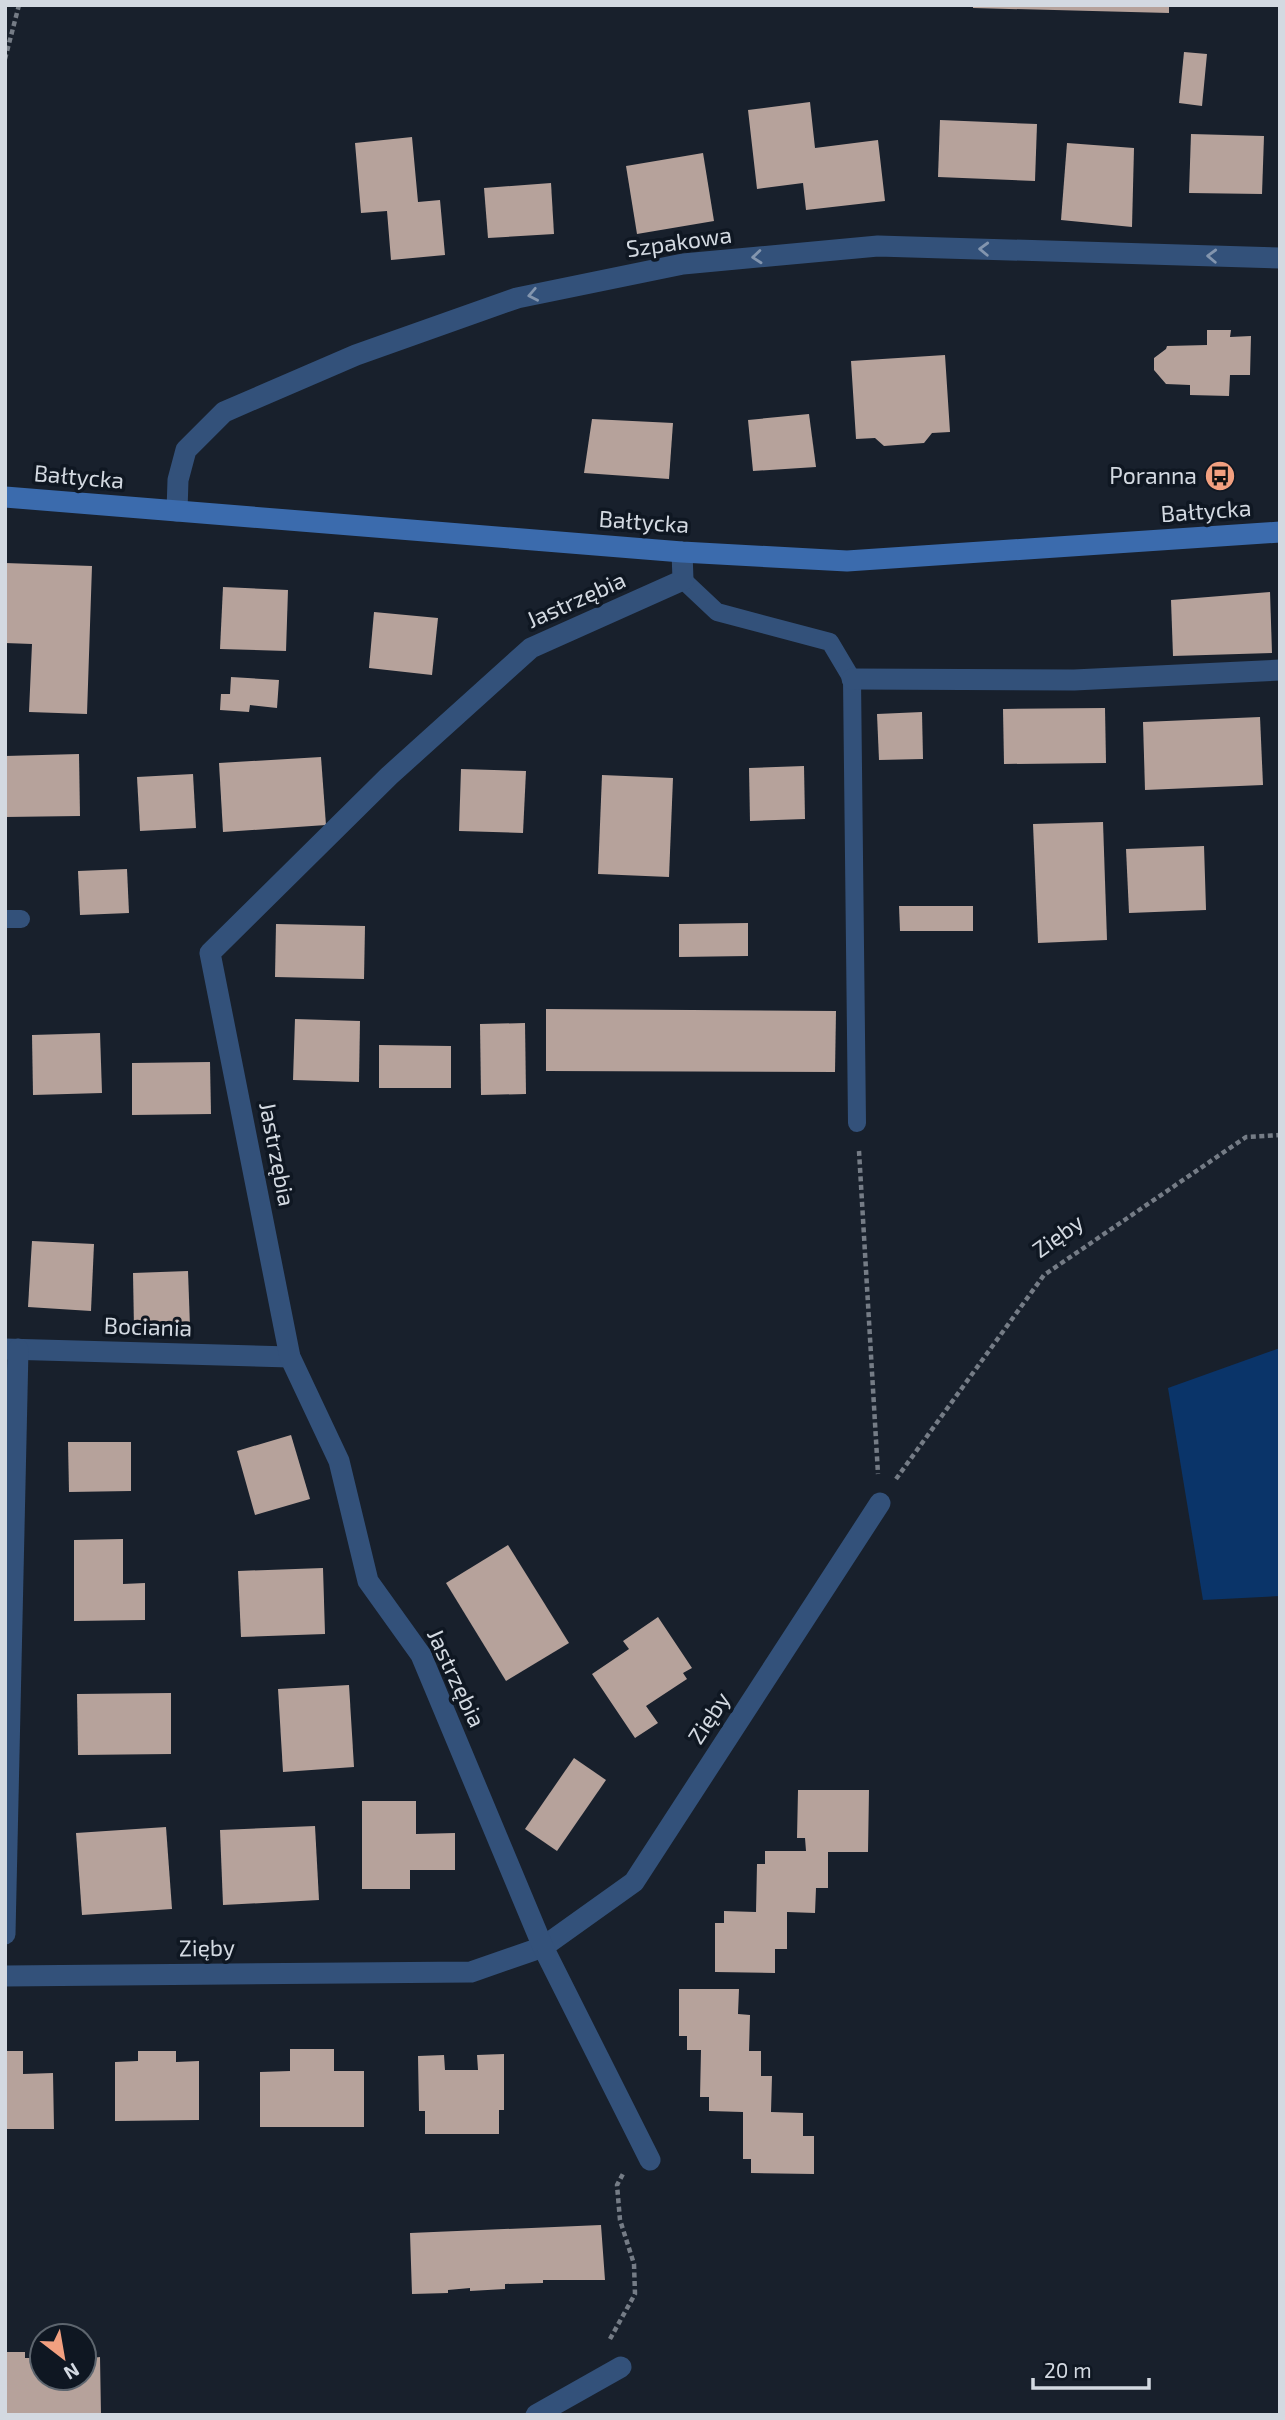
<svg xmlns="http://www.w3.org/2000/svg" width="1285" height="2420" viewBox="0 0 1285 2420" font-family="'Exo 2',sans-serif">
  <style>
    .green { fill: #0a3469 }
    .building { fill: #b6a29b }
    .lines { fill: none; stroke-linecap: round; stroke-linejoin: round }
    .path { stroke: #757c86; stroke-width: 4.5; stroke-dasharray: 5 3.5; stroke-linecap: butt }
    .lane { stroke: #33517a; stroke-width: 18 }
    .street { stroke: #33517a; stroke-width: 21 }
    .secondary { stroke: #3b6bad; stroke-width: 21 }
    .oneway { stroke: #8395ae }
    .labels { text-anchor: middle; stroke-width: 7; stroke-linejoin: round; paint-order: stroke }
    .street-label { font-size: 23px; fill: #d3d9e1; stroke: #0f1722 }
    .poi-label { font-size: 23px; fill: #d3d9e1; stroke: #0f1722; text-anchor: end }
  </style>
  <rect width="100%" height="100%" fill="#18202c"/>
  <path class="green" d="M1280,1348V1596L1203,1600L1168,1388Z"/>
  <g class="building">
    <path d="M973,5H1169V13L973,8Z"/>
    <path d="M1184,52L1207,54L1202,106L1179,103Z"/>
    <path d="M810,102L815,148L878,140L885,201L806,210L803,183L757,189L748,110Z"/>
    <path d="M940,120L1037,124L1035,181L938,177Z"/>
    <path d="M1191,134L1264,136L1262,194L1189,193Z"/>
    <path d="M412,137L418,202L440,200L445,255L391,260L387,211L361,213L355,143Z"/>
    <path d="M1067,143L1134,148L1132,227L1061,220Z"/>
    <path d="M703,153L714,221L637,234L626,166Z"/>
    <path d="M551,183L554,234L488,238L484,188Z"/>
    <path d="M1207,330H1231L1230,337L1251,336L1250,375H1230L1229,396L1190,395V385L1166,384L1154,370V358L1166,349L1167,346L1207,345Z"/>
    <path d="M945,355L950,432L932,433L924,443L884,446L875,438L856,439L851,361Z"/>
    <path d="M809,414L816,467L753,471L748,420Z"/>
    <path d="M592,419L673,423L669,479L584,473Z"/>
    <path d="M5,563L92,566L87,714L29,712L32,644L5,643Z"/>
    <path d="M223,587L288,590L286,651L220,649Z"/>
    <path d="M1270,592L1272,653L1173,656L1171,600Z"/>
    <path d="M374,612L438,618L432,675L369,668Z"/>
    <path d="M231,677L279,680L277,708L250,705L249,712L220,710L221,694H230Z"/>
    <path d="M1105,708L1106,763L1004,764L1003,709Z"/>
    <path d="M922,712L923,759L879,760L877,714Z"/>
    <path d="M1260,717L1263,785L1145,790L1143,722Z"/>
    <path d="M79,754L80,816L5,817V756Z"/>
    <path d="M321,757L326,825L223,832L219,763Z"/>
    <path d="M804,766L805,819L750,821L749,768Z"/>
    <path d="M461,769L526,771L523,833L459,831Z"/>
    <path d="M193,774L196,828L140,831L137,777Z"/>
    <path d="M602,775L673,778L669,877L598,874Z"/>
    <path d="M1103,822L1107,940L1038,943L1033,824Z"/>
    <path d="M1204,846L1206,910L1129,913L1126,849Z"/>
    <path d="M127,869L129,913L80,915L78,871Z"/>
    <path d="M899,906H973V931H900Z"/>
    <path d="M748,923V956L679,957V924Z"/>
    <path d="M276,924L365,926L364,979L275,977Z"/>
    <path d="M546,1009L836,1011L835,1072L546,1071Z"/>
    <path d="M295,1019L360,1021L359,1082L293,1080Z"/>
    <path d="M525,1023L526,1094L481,1095L480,1024Z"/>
    <path d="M100,1033L102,1093L33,1095L32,1035Z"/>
    <path d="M379,1045L451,1046V1088H379Z"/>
    <path d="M210,1062L211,1114L132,1115V1063Z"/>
    <path d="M32,1241L94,1244L91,1311L28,1307Z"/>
    <path d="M188,1271L190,1327L134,1329L133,1273Z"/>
    <path d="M291,1435L310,1499L255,1515L237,1451Z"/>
    <path d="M68,1442H131V1491L69,1492Z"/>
    <path d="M123,1539V1584L145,1583V1620L74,1621V1540Z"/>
    <path d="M508,1545L569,1643L506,1681L446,1583Z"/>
    <path d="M323,1568L325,1634L241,1637L238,1571Z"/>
    <path d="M658,1617L692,1668L683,1673L687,1679L646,1706L658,1723L635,1738L592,1674L629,1649L623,1641Z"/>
    <path d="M349,1685L354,1767L283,1772L278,1689Z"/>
    <path d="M171,1693V1754L78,1755L77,1694Z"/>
    <path d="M574,1758L606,1780L557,1851L525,1829Z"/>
    <path d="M798,1790H869L868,1852H828V1888H816L815,1913L787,1912V1949H775V1973L715,1972V1923H724V1911L756,1912L757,1864H765V1851H806L805,1838H797Z"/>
    <path d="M362,1801H416V1834L455,1833V1870H410V1889H362Z"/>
    <path d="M315,1826L319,1900L223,1905L220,1830Z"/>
    <path d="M166,1827L172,1909L82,1915L76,1833Z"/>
    <path d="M679,1989H739L738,2014L750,2015L749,2051H761V2076H772L771,2112L803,2113V2136H814V2174L751,2173V2159H743V2112L709,2111V2097H700L701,2050H687V2036H679Z"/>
    <path d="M290,2049H334V2071H364V2127H260V2072L290,2071Z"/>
    <path d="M5,2051H23V2074L53,2073L54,2129H5Z"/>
    <path d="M138,2051H176V2062L199,2061V2120L115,2121V2062L138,2061Z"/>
    <path d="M504,2054V2110H499V2134H425V2111H419L418,2056L444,2055L445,2070H478L477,2055Z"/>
    <path d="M601,2225L605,2280H543V2283L505,2284V2289L470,2291V2288L448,2290V2293L412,2294L410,2233Z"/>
    <path d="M84,2351H92V2358L100,2357L101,2415H5V2352H25V2358H39L38,2352H42V2378H84Z"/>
  </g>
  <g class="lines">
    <g class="path">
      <path d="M5,59L19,5"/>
      <path d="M859,1151L878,1474"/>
      <path d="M896,1479L1044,1275L1246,1137L1280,1135"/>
      <path d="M610,2339L635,2294L634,2264L620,2220L617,2185L624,2172"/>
    </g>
    <g class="lane">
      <path d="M683,580L717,612L830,642L852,679L857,1123"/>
      <path d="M5,919H21"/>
    </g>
    <g class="street">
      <path d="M177,511L178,480L186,450L224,412L356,355L517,298L683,264L878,246L1280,258"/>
      <path d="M852,679L1074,680L1280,670"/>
      <path d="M5,1349L290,1357"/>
      <path d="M5,1934L18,1349"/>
      <path d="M5,1976L471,1972L543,1947L634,1882L880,1503"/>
      <path d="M650,2160L543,1947L421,1655L368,1581L339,1461L290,1357L210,953L389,776L531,648L683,580L682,552"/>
      <path d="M536,2415L621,2367"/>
    </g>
    <path class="secondary" d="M5,497L682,552L847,561L1280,532"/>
  </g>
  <defs><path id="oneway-chevron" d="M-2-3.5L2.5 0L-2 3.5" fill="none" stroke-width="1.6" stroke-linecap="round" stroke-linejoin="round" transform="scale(1.75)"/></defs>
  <g class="oneway">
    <use href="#oneway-chevron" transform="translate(984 249) rotate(-178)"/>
    <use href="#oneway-chevron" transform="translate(1212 256) rotate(-178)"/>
    <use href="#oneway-chevron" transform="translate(757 257) rotate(175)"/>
    <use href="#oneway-chevron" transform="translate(533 295) rotate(169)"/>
  </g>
  <defs>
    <g id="bus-disc" transform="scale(1.575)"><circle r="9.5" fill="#f2a080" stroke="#0f1722"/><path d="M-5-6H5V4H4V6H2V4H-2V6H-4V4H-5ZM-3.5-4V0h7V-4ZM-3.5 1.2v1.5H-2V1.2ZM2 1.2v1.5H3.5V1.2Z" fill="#111"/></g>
  </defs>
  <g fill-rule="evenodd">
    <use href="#bus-disc" x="1220" y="476"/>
  </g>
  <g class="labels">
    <g class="street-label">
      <text transform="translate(679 242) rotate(-8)" y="8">Szpakowa</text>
      <text transform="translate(79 477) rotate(5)" y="8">Bałtycka</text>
      <text transform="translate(1206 511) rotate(-4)" y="8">Bałtycka</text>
      <text transform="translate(644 522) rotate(4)" y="8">Bałtycka</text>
      <text transform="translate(576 600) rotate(-24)" y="8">Jastrzębia</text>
      <text transform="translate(277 1154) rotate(79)" y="8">Jastrzębia</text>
      <text transform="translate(1058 1236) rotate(-36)" y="8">Zięby</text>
      <text transform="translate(148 1327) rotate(2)" y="8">Bociania</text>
      <text transform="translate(456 1678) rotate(65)" y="8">Jastrzębia</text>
      <text transform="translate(709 1718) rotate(-57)" y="8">Zięby</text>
      <text transform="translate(207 1948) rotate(-1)" y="8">Zięby</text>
    </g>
    <g class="poi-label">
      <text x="1197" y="484">Poranna</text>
    </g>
  </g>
  <rect width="1285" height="2420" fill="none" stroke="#d3d9e1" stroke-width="14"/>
  <g transform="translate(63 2357) rotate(149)"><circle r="33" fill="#0f1722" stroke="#5d656e" stroke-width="2"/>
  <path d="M0-5L12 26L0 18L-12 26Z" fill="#f2a080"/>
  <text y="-10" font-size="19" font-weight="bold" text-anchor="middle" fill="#d3d9e1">N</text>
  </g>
  <path d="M1033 2378v10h116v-10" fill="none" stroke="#d3d9e1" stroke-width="3.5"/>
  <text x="1044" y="2378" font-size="21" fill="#d3d9e1" stroke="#0f1722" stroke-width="5" paint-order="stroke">20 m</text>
</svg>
